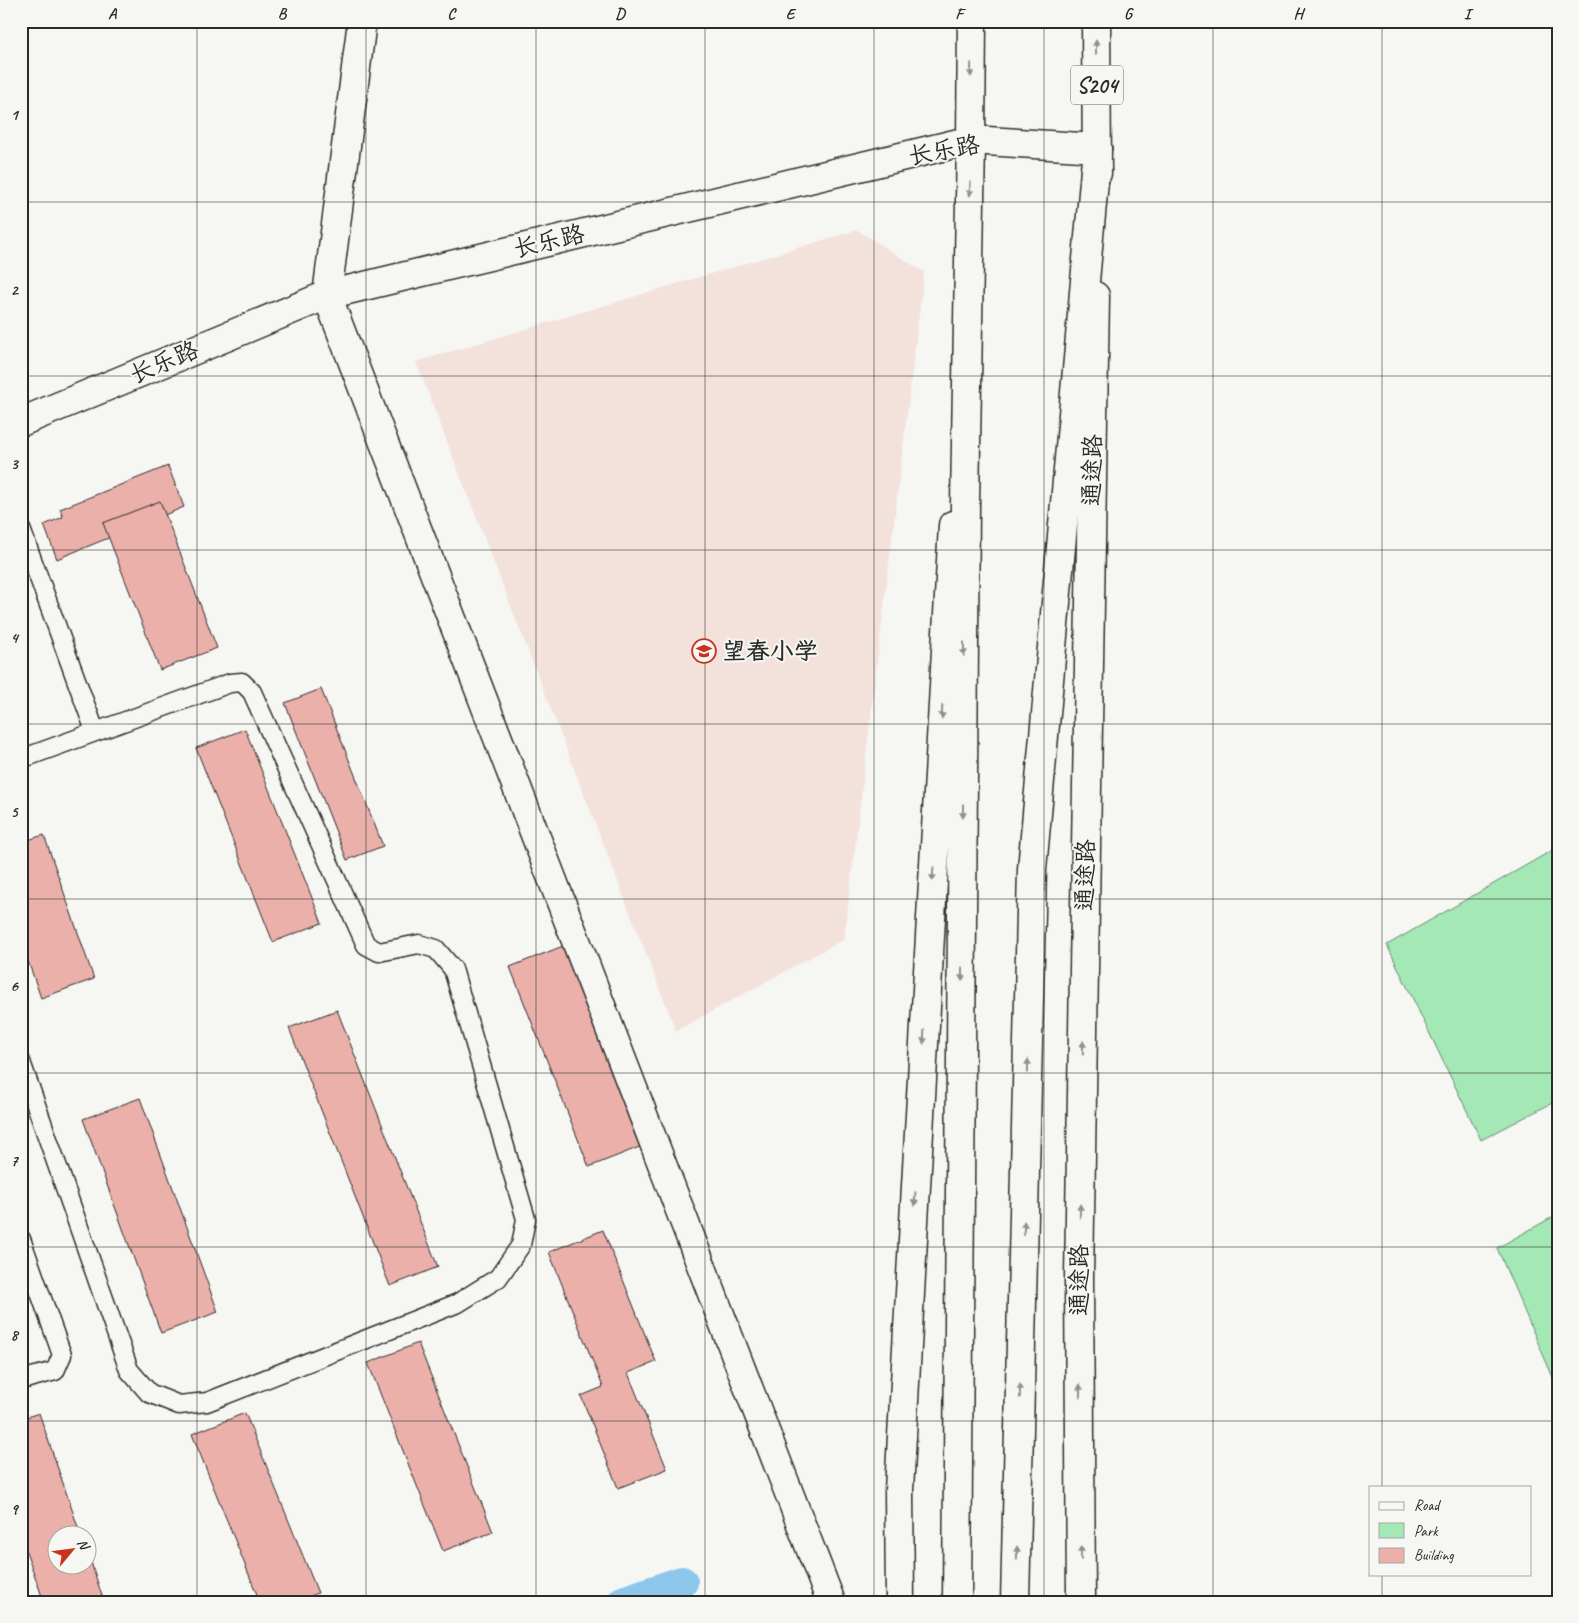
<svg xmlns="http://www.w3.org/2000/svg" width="1579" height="1623" viewBox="0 0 1579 1623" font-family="Caveat,'LXGW WenKai TC',sans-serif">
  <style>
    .built { fill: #f3e1dc }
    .green { fill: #a3e8b5; stroke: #678a70 }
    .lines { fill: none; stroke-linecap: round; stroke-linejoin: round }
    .canal { stroke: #8cc6eb; stroke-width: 32 }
    .building { fill: #ebb0aa; stroke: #2b2b2b }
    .lane-casing { stroke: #2b2b2b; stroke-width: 21 }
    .street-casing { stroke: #2b2b2b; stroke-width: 31 }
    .primary-casing { stroke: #2b2b2b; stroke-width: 31 }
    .highway-casing { stroke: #2b2b2b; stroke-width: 31 }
    .lane { stroke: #f6f6f2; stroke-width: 18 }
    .street { stroke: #f6f6f2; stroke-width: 28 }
    .primary { stroke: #f6f6f2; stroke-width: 28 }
    .highway { stroke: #f6f6f2; stroke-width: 28 }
    .oneway { fill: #90908e }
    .grid { fill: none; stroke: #2b2b2b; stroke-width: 1; stroke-opacity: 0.55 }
    .labels { text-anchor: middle; stroke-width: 4; stroke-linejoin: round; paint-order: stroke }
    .shield { fill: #f6f6f2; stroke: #686867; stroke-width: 1 }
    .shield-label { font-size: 22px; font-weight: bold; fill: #2b2b2b }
    .street-label { font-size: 24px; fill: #2b2b2b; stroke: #f6f6f2 }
    .poi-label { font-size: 24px; font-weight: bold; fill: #2b2b2b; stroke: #f6f6f2; text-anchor: start }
    .neatline { fill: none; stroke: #2b2b2b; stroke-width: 2 }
    .grid-label { font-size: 16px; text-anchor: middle; font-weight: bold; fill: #2b2b2b }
  </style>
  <rect width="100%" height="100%" fill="#f6f6f2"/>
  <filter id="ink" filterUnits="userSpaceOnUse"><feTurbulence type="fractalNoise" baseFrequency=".02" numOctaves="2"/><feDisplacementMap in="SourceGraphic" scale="10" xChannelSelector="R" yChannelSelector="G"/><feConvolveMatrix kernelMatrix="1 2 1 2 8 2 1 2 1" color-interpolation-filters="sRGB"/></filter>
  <g filter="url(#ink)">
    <path class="built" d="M857,230L924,272L844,939L676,1031L416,362Z"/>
    <g class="green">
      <path d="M1558,847V1100L1481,1140L1387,945Z"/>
      <path d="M1558,1214V1389L1497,1248Z"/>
    </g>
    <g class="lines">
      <path class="canal" d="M623,1602L682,1582"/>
    </g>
    <g class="building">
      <path d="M168,466L184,507L57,559L44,525L63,517L60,509Z"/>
      <path d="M160,501L217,648L160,670L103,523Z"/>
      <path d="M321,689L383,846L347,860L285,703Z"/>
      <path d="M245,729L322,923L273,942L196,748Z"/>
      <path d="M44,835L94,979L41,998L21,941V842Z"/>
      <path d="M563,946L642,1146L589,1167L510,967Z"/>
      <path d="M337,1010L438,1267L390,1286L289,1028Z"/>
      <path d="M140,1098L218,1312L161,1333L83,1119Z"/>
      <path d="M603,1230L656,1362L628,1373L667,1469L618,1488L581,1396L603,1387L549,1252Z"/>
      <path d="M418,1343L493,1532L443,1551L368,1363Z"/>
      <path d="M39,1413L81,1536H58V1566H88V1553L104,1602H44L21,1537V1419Z"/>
      <path d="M245,1413L318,1593L296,1602H260L192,1434Z"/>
    </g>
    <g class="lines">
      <g class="lane-casing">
        <g id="lane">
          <path d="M21,529L95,731"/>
          <path d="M21,759L230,683L242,682L252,692L366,945L379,952L419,944L436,949L453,969L526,1219L521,1245L498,1278L458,1303L207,1402L179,1405L149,1393L129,1370L21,1062"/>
          <path d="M21,1239L62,1355L55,1371L21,1380"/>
        </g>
      </g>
      <g class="street-casing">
        <g id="street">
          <path d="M362,21L327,295L831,1602"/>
          <path d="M21,422L327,295L971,140L1097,148"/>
        </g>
      </g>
      <g class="primary-casing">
        <g id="primary">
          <path d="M1096,21L1097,173"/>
          <path d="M971,140L972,21"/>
          <path d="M900,1602L899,1490L953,525"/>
          <path d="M1081,1602L1079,1277L1095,296"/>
        </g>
      </g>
      <g class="highway-casing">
        <g id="highway">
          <path d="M957,1602L965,505L971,140"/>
          <path d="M1015,1602L1032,869L1097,148"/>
        </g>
      </g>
      <use href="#lane" class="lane"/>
      <use href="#street" class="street"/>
      <use href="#primary" class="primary"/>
      <use href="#highway" class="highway"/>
    </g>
    <defs><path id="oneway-solid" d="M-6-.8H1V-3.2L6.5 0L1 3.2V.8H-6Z" transform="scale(1.25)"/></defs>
    <g class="oneway">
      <use href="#oneway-solid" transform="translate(1096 47) rotate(-90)"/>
      <use href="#oneway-solid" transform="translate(971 70) rotate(91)"/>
      <use href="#oneway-solid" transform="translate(970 189) rotate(91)"/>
      <use href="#oneway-solid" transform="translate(964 649) rotate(90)"/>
      <use href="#oneway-solid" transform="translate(942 712) rotate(93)"/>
      <use href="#oneway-solid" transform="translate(963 811) rotate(90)"/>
      <use href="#oneway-solid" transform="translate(933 874) rotate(93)"/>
      <use href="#oneway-solid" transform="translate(962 974) rotate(90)"/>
      <use href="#oneway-solid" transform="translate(924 1037) rotate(93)"/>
      <use href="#oneway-solid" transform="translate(1083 1048) rotate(-89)"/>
      <use href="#oneway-solid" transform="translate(1028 1066) rotate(-89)"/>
      <use href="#oneway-solid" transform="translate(915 1199) rotate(93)"/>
      <use href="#oneway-solid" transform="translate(1080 1211) rotate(-89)"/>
      <use href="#oneway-solid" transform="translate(1024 1228) rotate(-89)"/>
      <use href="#oneway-solid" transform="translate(1020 1391) rotate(-89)"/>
      <use href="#oneway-solid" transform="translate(1080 1391) rotate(-90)"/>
      <use href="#oneway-solid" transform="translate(1017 1553) rotate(-89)"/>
      <use href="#oneway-solid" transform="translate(1081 1553) rotate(-90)"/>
    </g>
  </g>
  <path class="grid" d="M197,21V1602M366,21V1602M536,21V1602M705,21V1602M874,21V1602M1044,21V1602M1213,21V1602M1382,21V1487M21,202H1558M21,376H1558M21,550H1558M21,724H1558M21,899H1558M21,1073H1558M21,1247H1558M21,1421H1558M1382,1574V1602"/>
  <defs>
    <g id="school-ring" transform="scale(1.25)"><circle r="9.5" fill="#f6f6f2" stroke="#c8321e" stroke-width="1.5"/><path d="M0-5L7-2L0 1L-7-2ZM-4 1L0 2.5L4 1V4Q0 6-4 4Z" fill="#c8321e"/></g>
  </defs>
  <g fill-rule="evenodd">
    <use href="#school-ring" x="704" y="651"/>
  </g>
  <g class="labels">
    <rect class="shield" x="1071" y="65.5" width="52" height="39" rx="4"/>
    <g class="shield-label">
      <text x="1097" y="93">S204</text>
    </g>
    <g class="street-label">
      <text transform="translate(944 150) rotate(-10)" y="8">长乐路</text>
      <text transform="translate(549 241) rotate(-13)" y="8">长乐路</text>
      <text transform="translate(164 362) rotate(-23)" y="8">长乐路</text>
      <text transform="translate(1092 470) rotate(-89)" y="8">通途路</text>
      <text transform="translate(1085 875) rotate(-89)" y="8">通途路</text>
      <text transform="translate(1079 1280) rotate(-90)" y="8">通途路</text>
    </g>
    <g class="poi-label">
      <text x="722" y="659">望春小学</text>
    </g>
  </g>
  <rect width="1579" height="1623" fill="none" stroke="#f6f6f2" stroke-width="55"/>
  <rect x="1369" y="1486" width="162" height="90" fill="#f6f6f2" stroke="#a5a5a2"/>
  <rect x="1379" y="1502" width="25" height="8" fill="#f6f6f2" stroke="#a5a5a2"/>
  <text x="1414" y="1510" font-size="15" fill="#2b2b2b">Road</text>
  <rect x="1379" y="1523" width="25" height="15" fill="#a3e8b5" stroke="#a5a5a2"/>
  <text x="1414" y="1536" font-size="15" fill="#2b2b2b">Park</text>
  <rect x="1379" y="1548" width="25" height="15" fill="#ebb0aa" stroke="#a5a5a2"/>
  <text x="1414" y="1560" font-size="15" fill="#2b2b2b">Building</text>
  <g transform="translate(72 1550) rotate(61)"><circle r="24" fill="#f6f6f2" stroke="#a5a5a2"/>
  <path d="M0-4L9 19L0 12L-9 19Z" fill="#c8321e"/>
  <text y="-8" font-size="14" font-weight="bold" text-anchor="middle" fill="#2b2b2b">N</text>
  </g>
  <rect x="28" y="28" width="1524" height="1568" class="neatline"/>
  <g class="grid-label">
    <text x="112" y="19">A</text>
    <text x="282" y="19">B</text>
    <text x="451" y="19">C</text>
    <text x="620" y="19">D</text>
    <text x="790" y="19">E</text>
    <text x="959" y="19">F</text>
    <text x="1128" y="19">G</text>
    <text x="1298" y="19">H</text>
    <text x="1467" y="19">I</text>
    <text x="14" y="120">1</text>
    <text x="14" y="295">2</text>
    <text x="14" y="469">3</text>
    <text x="14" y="643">4</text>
    <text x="14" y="817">5</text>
    <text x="14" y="991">6</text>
    <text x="14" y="1166">7</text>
    <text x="14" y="1340">8</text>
    <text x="14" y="1514">9</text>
  </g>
</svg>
